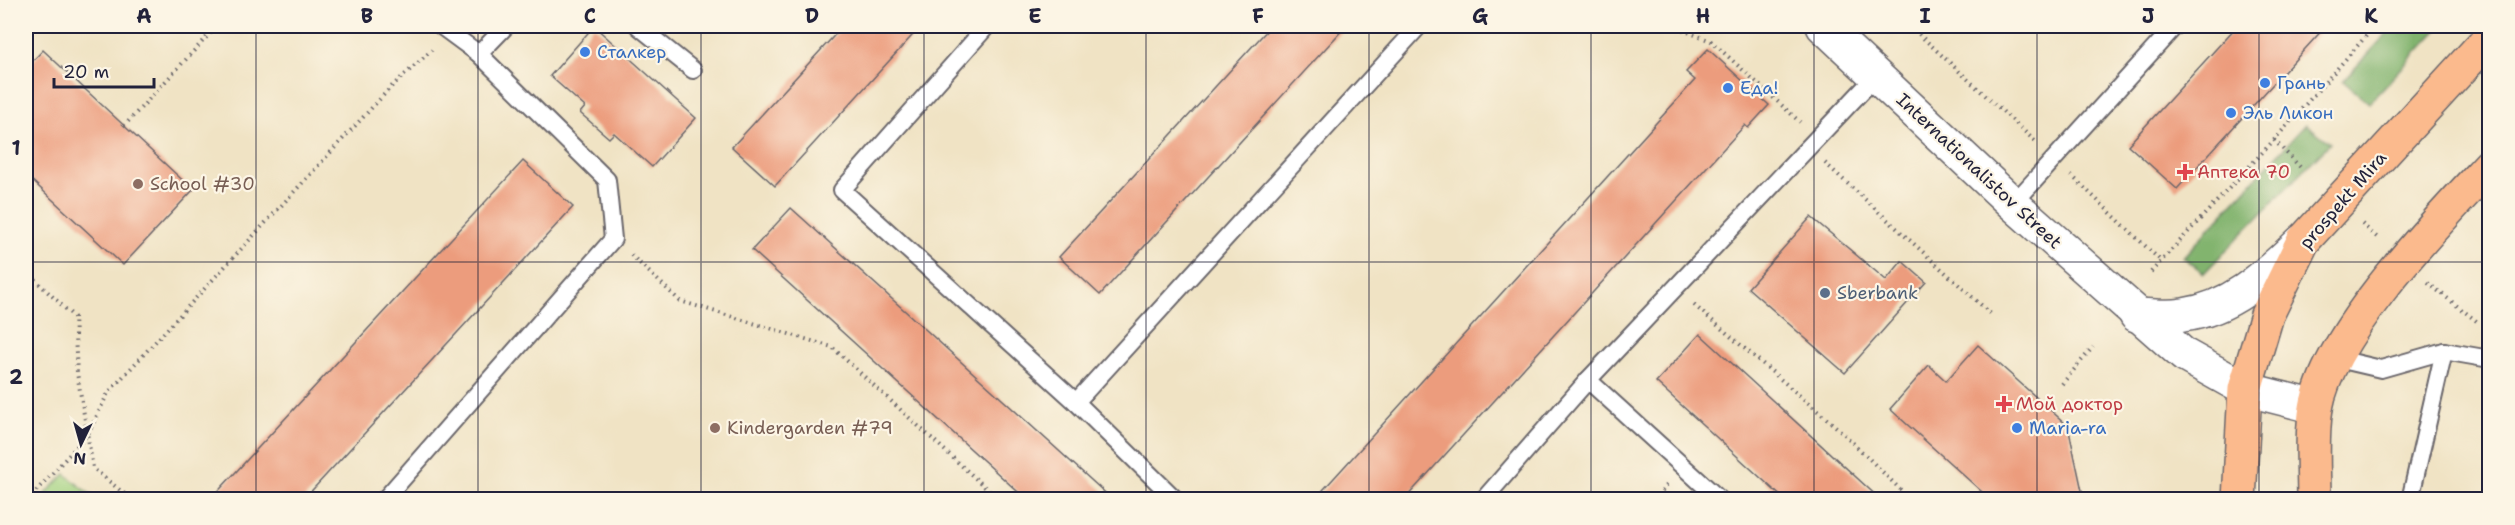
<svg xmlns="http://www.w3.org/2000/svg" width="2515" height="525" viewBox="0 0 2515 525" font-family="'Shantell Sans',sans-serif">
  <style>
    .green { fill: #a3d280; stroke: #627a5e; stroke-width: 1.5 }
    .forest { fill: #82b46e; stroke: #526b54; stroke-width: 1.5 }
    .building { fill: #ec9c7d }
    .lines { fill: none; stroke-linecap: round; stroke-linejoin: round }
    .service-casing { stroke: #6a666b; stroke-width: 20 }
    .tertiary-casing { stroke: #6a666b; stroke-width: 36 }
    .primary-casing { stroke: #6a666b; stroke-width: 36 }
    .path { stroke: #6a666b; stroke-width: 4; stroke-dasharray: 1.5 4.5; stroke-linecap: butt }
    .service { stroke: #fff; stroke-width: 16 }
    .tertiary { stroke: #fff; stroke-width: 33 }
    .primary { stroke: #fbba8d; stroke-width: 33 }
    .grid { fill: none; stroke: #22223b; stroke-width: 1.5; stroke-opacity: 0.55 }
    .shop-dot { fill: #3f7fe0; stroke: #fcf5e5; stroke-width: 2 }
    .health-dot { fill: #e0444e; stroke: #fcf5e5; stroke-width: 2 }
    .education-dot { fill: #8d6e63; stroke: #fcf5e5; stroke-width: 2 }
    .service-dot { fill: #5c6f8a; stroke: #fcf5e5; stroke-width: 2 }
    .labels { text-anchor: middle; stroke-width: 4.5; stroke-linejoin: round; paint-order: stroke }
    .shop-label { font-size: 18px; fill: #366cbe; stroke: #fcf5e5; text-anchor: start }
    .street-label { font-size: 18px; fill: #22223b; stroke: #fcf5e5 }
    .health-label { font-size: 18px; fill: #be3a42; stroke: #fcf5e5; text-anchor: start }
    .education-label { font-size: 18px; fill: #785e54; stroke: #fcf5e5; text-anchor: start }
    .service-label { font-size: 18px; fill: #4e5e75; stroke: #fcf5e5; text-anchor: start }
    .neatline { fill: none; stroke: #22223b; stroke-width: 2 }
    .grid-label { font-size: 20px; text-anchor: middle; font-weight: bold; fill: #22223b }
  </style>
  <rect width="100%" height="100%" fill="#fcf5e5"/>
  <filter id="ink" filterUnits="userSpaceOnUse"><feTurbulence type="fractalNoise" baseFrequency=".0167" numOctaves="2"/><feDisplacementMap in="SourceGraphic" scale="12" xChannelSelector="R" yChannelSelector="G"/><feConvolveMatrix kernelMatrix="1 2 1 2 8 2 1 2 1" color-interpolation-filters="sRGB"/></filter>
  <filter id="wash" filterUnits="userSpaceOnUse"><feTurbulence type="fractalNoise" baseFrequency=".008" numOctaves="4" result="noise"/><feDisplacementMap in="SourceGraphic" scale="24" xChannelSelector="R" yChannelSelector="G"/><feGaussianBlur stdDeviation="1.35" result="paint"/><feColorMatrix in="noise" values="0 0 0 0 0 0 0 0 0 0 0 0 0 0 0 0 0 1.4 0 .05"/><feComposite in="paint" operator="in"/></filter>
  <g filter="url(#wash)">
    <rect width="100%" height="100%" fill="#f0e3c4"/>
    <path class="green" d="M65,474L96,499H41Z"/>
    <g class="forest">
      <path d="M2394,26H2441L2369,103L2343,81Z"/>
      <path d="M2306,124L2330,143L2204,273L2183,257Z"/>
    </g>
    <g id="blocks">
      <g class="building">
        <path d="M594,26L696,118L652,167L614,133L609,138L580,113L585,107L550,76Z"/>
        <path d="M843,26H921L775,186L732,147Z"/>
        <path d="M1271,26H1346L1100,295L1059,257Z"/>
        <path d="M2237,26H2326L2177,189L2128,145Z"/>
        <path d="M1708,49L1769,105L1748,128L1745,125L1404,500H1314L1695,80L1686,72Z"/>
        <path d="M43,50L193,190L123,265L26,175V68Z"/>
        <path d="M523,161L573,207L303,500H210Z"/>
        <path d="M791,208L882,290L1113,500H1027L752,250Z"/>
        <path d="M1811,217L1886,280L1902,261L1926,282L1845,373L1748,288Z"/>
        <path d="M1700,334L1881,500H1785L1656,382Z"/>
        <path d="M1978,345L2068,426L2084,500H1991L1890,409L1929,365L1946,381Z"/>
      </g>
    </g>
  </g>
  <g filter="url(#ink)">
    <use href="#blocks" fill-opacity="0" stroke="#6a666b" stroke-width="1.5"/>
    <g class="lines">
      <g class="service-casing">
        <g id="service">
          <path d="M638,26L693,70"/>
          <path d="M987,26L842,190L1076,402L1176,500"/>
          <path d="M479,54L506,26"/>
          <path d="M2013,204L2175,26"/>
          <path d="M2334,358L2381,369L2444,351L2490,359"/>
          <path d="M1588,380L1720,500"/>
          <path d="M1076,402L1419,26"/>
          <path d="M384,500L613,239L607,180L479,54L441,26"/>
          <path d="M1483,500L1588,380L1876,76"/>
          <path d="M2410,500L2444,351"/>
        </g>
      </g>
      <g class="tertiary-casing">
        <g id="tertiary">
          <path d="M1823,26L2013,204L2184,355L2245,389L2316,407"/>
          <path d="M2136,315C2151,315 2168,318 2183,315C2233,308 2266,275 2302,241"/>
        </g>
      </g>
      <g class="primary-casing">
        <g id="primary">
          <path d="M2239,500L2245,389L2267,315L2303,241L2490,37"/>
          <path d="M2314,500C2314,470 2311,437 2316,408C2329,333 2437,222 2490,165"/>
        </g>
      </g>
      <g class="path">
        <path d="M1678,26L1685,31L1711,41L1800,122"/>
        <path d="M1910,26L2037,143"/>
        <path d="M124,126L217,26"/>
        <path d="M2274,140L2302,169"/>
        <path d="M1825,163L1991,314"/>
        <path d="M2071,175L2160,260"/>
        <path d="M2362,224L2379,239"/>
        <path d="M631,255L680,301L832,347L999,500"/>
        <path d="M26,271L74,317L77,373L93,468L132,500"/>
        <path d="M2151,272L2274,140L2375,26"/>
        <path d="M2428,283L2479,323"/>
        <path d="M1694,305L1841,431L1911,500"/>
        <path d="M2062,384L2093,347"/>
        <path d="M28,500L88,434L108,393L391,87L432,50"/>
        <path d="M1654,500L1667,485"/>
      </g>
      <use href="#service" class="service"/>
      <use href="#tertiary" class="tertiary"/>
      <use href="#primary" class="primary"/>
    </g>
  </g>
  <path class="grid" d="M256,26V500M478,26V500M701,26V500M924,26V500M1146,26V500M1369,26V500M1591,26V500M1814,26V500M2037,26V500M2259,26V500M26,262H2490"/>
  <g class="shop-dot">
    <circle cx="585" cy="52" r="6"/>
    <circle cx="2265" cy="83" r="6"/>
    <circle cx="1728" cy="88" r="6"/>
    <circle cx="2231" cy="113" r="6"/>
    <circle cx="2017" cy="428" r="6"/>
  </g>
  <g class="health-dot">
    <path d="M2182 163h6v6h6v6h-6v6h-6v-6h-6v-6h6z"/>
    <path d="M2001 395h6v6h6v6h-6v6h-6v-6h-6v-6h6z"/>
  </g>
  <g class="education-dot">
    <circle cx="138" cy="184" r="6"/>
    <circle cx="715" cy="428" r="6"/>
  </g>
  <circle class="service-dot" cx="1825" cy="293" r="6"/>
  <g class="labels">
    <g class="shop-label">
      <text x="597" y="58">Сталкер</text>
      <text x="2277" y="89">Грань</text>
      <text x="1740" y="94">Еда!</text>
      <text x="2243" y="119">Эль Ликон</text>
      <text x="2029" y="434">Maria-ra</text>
    </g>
    <g class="street-label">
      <text transform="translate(1979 171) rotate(43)" y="6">Internationalistov Street</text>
      <text transform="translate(2343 200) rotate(-49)" y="6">prospekt Mira</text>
    </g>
    <g class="health-label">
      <text x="2197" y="178">Аптека 70</text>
      <text x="2016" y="410">Мой доктор</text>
    </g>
    <g class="education-label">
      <text x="150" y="190">School #30</text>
      <text x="727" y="434">Kindergarden #79</text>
    </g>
    <g class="service-label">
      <text x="1837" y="299">Sberbank</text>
    </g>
  </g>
  <rect width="2515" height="525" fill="none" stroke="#fcf5e5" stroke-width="66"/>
  <g transform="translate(81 444) rotate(185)" stroke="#fcf5e5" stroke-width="4.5" paint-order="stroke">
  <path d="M0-4.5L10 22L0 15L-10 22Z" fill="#22223b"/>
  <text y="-9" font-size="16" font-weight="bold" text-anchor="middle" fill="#22223b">N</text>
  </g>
  <path d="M54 78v9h100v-9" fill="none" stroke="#22223b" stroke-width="3"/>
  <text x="63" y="78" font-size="18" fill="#22223b" stroke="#fcf5e5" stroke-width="4.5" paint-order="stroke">20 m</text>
  <rect x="33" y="33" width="2449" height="459" class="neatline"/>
  <g class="grid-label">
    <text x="144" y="23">A</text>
    <text x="367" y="23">B</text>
    <text x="590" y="23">C</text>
    <text x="812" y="23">D</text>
    <text x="1035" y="23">E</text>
    <text x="1258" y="23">F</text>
    <text x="1480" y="23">G</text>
    <text x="1703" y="23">H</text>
    <text x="1925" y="23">I</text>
    <text x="2148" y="23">J</text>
    <text x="2371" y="23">K</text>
    <text x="16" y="155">1</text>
    <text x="16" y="384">2</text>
  </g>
</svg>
